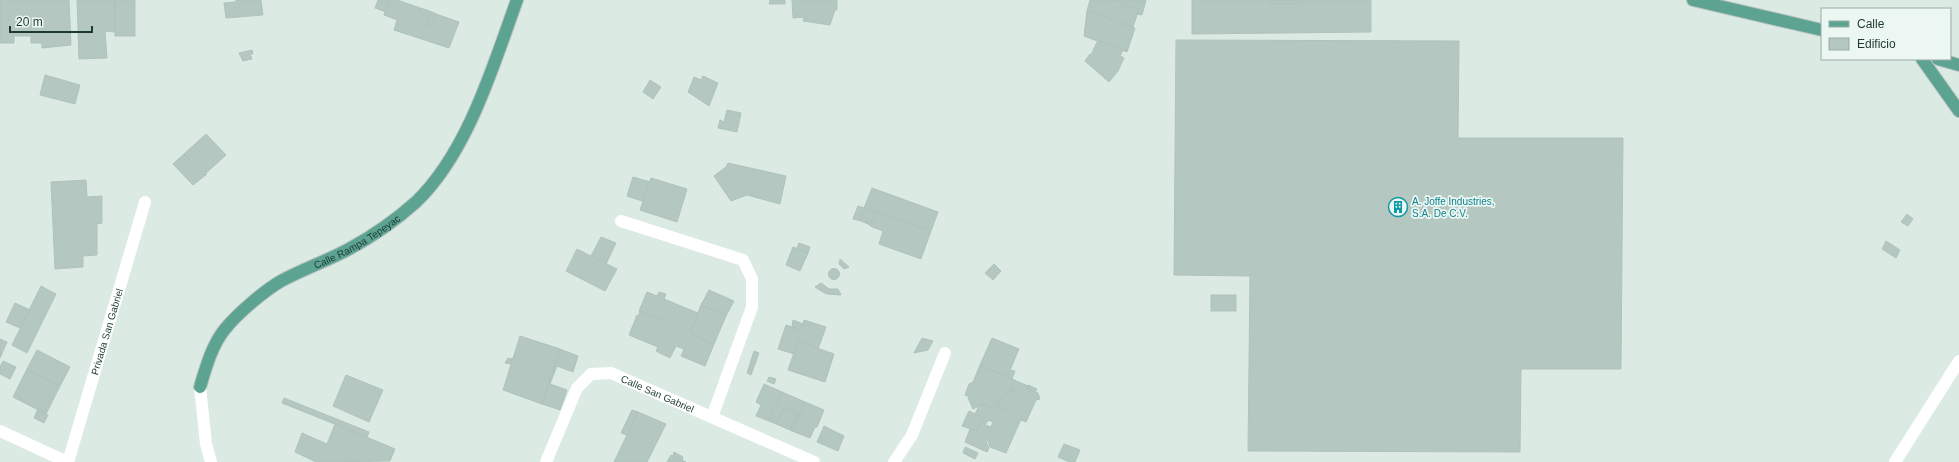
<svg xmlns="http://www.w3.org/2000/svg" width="1959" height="462" viewBox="0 0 1959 462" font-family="Helvetica,sans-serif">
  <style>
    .building { fill: #b4c7c0; stroke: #aec4bb; fill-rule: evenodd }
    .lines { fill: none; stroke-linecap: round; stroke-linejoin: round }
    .major-casing { stroke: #bbc4c2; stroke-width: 14 }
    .minor { stroke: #fff; stroke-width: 12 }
    .major { stroke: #5da392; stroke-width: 12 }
    .labels { text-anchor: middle; stroke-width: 3.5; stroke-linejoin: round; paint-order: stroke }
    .culture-label { font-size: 10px; fill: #0d838f; stroke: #ecf6f2; text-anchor: start }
    .street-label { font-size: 10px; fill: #1d3a32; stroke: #ecf6f2 }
  </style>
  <rect width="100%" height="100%" fill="#dceae4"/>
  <g class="building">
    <path d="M0,0H69L71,45L42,48V43H31V36H14V43H0Z"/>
    <path d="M77,0H115V32L105,31L107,58L79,59Z"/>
    <rect x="115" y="0" width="20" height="36"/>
    <path d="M236,0H261L263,15L226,18L224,3L236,2Z"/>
    <path d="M378,0H389L386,12L375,8Z"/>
    <path d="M389,0H397L432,12L427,25L432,27L436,14L459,22L449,48L394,30L397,20L384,15Z"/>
    <path d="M770,0H785V4H769Z"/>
    <path d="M792,0H837V10H835L830,25L803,21L804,17L793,18Z"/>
    <path d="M1090,0H1112L1139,9L1133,27L1087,11Z"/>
    <path d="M1112,0H1130L1145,4L1142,15L1137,14L1139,9Z"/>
    <path d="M1130,0H1146L1145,4Z"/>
    <path d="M1192,0H1270V4L1303,3V0H1371V32L1192,34Z"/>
    <path d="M1270,0H1303V3L1270,4Z"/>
    <path d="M1087,11L1135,28L1127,52L1084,36Z"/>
    <path d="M432,12L436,14L432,27L427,25Z"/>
    <path d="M1098,40L1123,50L1120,56L1124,58L1118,71L1109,82L1085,61L1090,54L1091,55Z"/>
    <path d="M1176,40L1459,41L1458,138H1623L1621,369H1521L1520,452L1248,451L1250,276L1174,275Z"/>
    <path d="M252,50L253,54H250L252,59L243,61L239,53Z"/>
    <path d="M45,75L80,85L75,104L40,95Z"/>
    <path d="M703,76L718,83L709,106L688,92L694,77L701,80Z"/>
    <path d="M650,80L661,87L653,99L643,92Z"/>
    <path d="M727,110L741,113L737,132L718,128L720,120L724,122Z"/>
    <path d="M206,134L226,155L204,175L184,154Z"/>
    <path d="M184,154L204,175L207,174L193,185L173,164Z"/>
    <path d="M728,163L786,176L780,204L747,195L731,201L714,176L726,167Z"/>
    <path d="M633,177L650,182L645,200L642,201L627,196Z"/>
    <path d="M651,178L687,189L677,222L640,210Z"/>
    <path d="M86,180L87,197L102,196V223L97,224V255L83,256V267L55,269L51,182Z"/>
    <path d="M872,188L938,212L931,231L865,209L861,221L853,219L858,206L864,208Z"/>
    <path d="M865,209L876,212L870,225L861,221Z"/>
    <path d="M876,212L931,231L921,259L879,244L883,231L870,226Z"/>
    <path d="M1907,214L1913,219L1908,226L1901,222Z"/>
    <path d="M601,237L616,243L606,264L591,256Z"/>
    <path d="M1886,241L1900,250L1896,258L1882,249Z"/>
    <path d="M799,243L810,247L808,253L797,248Z"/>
    <path d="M793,247L808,253L800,271L786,265Z"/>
    <path d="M577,249L617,269L605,291L566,271Z"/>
    <path d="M840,259L849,267L844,269L839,264Z"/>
    <path d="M994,264L1001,271L993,280L985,273Z"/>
    <circle cx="834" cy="274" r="5.5"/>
    <path d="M821,283L829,289H838L841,295L827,294L821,291L815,287Z"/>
    <path d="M41,286L56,294L27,353L12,345Z"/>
    <path d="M709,290L734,301L726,316L701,305Z"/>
    <path d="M647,292L657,296L659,292L666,294L664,299L698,313L690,332L639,311Z"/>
    <rect x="1211" y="295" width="25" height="16"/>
    <path d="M15,303L30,310L20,328L6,322Z"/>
    <path d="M701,305L726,316L714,344L690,334Z"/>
    <path d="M639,311L714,344L705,366L681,356L684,349L676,346L670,358L656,351L658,347L629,335L637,315L638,316L640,312Z"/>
    <path d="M793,320L803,324L801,330L792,327Z"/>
    <path d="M804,320L826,327L818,349L798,341L794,354L778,349L786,325L801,330Z"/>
    <path d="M520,336L560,349L542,404L503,390Z"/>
    <path d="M922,338L933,341L928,350L914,353Z"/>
    <path d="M992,338L1019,349L1010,370L1015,371L1012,379L980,365Z"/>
    <path d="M0,339L7,342L0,358Z"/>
    <path d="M798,341L834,354L825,382L788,370Z"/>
    <path d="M560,349L578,356L573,372L557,366L550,384L567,390L560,410L542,404Z"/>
    <path d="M37,350L70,367L60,386L27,369Z"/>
    <path d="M754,351L759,353L751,375L747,373Z"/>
    <path d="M508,358L513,359L511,364L505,363Z"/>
    <path d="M3,361L16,367L10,379L0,374V367Z"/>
    <path d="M980,365L1012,379L1014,381L1009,394L1000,399L996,409L983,404L973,409L968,398L970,397L965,395L969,384L973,382Z"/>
    <path d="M27,369L60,386L46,414L13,397Z"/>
    <path d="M346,375L383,390L369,422L333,406Z"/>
    <path d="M769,377L776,379L774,384L767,381Z"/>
    <path d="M1012,379L1021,383L1018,390L1015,391L1010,389L1014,381Z"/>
    <path d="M1021,383L1028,386L1027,388L1038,393L1040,399L1036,400L1026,422L1021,420L1022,417L997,407L1000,399L1009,394L1010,389L1015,391L1018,390Z"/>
    <path d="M764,384L782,392L769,421L756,416L761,405L756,402Z"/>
    <path d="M1028,385L1037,389L1035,392L1027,388Z"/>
    <path d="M782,392L805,402L792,431L790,430L797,413L784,408L776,424L769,421Z"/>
    <path d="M284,398L369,432L367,437L282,403Z"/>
    <path d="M805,402L824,410L817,427H815L810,438L792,431Z"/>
    <path d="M983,404L996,409L997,407L1022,417L1006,453L990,447L988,440L986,441L989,448L987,452L965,442L970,429L977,431L983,418L975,414L979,406ZM988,420L993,422L991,427L985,425Z"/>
    <path d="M784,408L797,413L790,430L776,424Z"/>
    <path d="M38,409L48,415L44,423L34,418Z"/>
    <path d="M632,410L638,412L627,435L621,433Z"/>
    <path d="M969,411L983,418L977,431L962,426Z"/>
    <path d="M638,412L666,424L647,462H614Z"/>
    <path d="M335,424L395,449L390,461L316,462L295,452L302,433L327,444Z"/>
    <path d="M824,426L844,436L838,451L817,442Z"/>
    <path d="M1064,444L1080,450L1075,462H1069L1058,457Z"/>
    <path d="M965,447L978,453L975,459L963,453Z"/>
    <path d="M674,452L683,457L682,460L673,456Z"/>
    <path d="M671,455L673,456L686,462H667Z"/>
  </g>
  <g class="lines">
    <g class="major-casing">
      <g id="major">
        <path d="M1693,0L1822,30"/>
        <path d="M1922,59L1959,111"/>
        <path d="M1938,59L1959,65"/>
        <path id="s3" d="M200,387C206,367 212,345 225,329C238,313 264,291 281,281C303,269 327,261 349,249C373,236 396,220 416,202C468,152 493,66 517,0"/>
      </g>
    </g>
    <g class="minor">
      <path d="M621,221L743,260L752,279V307L712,417"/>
      <path d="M200,387L206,444L211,462"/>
      <path d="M0,431L67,462"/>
      <path id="s1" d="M68,462L145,202"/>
      <path id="s2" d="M546,462L577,388L591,374L611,373L814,462"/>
      <path d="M894,462L912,435L945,353"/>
      <path d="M1895,462L1959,361"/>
    </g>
    <use href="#major" class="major"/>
  </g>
  <defs>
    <g id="building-ring" transform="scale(1)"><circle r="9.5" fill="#ecf6f2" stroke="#0f9aa8" stroke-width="1.5"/><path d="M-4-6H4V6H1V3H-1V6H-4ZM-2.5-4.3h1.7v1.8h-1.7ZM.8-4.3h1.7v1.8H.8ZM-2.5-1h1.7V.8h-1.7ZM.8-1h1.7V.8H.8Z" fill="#0f9aa8"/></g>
  </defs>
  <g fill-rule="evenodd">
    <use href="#building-ring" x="1398" y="207"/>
  </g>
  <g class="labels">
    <g class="culture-label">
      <text x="1412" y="205">A. Joffe Industries,<tspan x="1412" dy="12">S.A. De C.V.</tspan></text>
    </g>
    <g class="street-label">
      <text dy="4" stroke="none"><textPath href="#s3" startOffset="223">Calle Rampa Tepeyac</textPath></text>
      <text dy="4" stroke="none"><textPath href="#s1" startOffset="136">Privada San Gabriel</textPath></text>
      <text dy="4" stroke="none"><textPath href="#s2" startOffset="171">Calle San Gabriel</textPath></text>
    </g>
  </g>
  <rect x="1821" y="8" width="130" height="52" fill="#ecf6f2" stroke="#99aba5"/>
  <rect x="1829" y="21" width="20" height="6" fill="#5da392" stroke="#99aba5"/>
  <text x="1857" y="28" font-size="12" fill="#1d3a32">Calle</text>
  <rect x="1829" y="38" width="20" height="12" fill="#b4c7c0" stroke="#99aba5"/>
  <text x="1857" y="48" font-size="12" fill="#1d3a32">Edificio</text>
  <path d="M10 26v6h82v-6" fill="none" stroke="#1d3a32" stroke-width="2"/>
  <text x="16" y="26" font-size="12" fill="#1d3a32" stroke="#ecf6f2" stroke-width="3" paint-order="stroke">20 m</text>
</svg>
